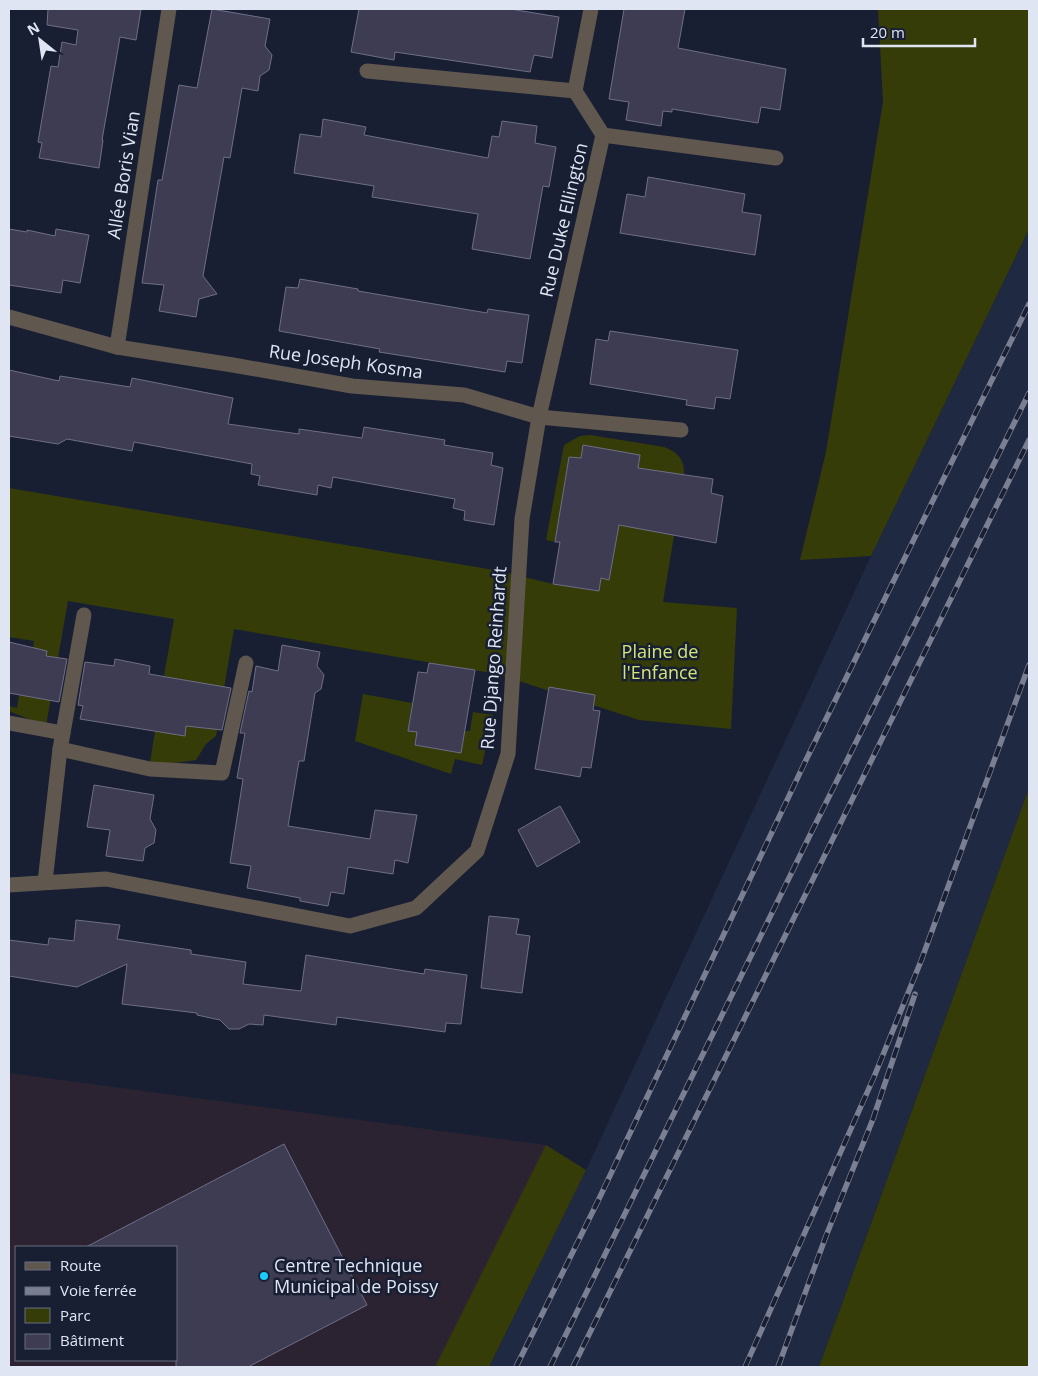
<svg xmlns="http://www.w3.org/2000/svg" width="1038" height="1376" viewBox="0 0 1038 1376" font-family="'Open Sans',sans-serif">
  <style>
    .commercial { fill: #2b2332; fill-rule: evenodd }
    .built { fill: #202942 }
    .green { fill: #353c08; fill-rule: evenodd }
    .building { fill: #3d3c53; stroke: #6f6e87 }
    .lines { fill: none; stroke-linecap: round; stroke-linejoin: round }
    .minor { stroke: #60574e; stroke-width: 15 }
    .rail-casing { stroke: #7a8091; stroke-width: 5.5 }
    .rail { stroke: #181f33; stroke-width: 4; stroke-dasharray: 11; stroke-linecap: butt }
    .poi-dot { fill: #19cafc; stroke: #181f33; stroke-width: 2 }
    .labels { text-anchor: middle; stroke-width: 5; stroke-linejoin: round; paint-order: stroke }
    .street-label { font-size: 18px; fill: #dfe5f3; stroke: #181f33 }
    .park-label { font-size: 18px; fill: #d4e578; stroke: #181f33 }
    .poi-label { font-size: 18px; fill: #dfe5f3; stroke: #181f33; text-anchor: start }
  </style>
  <rect width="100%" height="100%" fill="#181f33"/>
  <path class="commercial" d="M9,1073L546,1145L586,1170L489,1367H9ZM16,1247H176V1360H16Z"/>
  <path class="built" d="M1029,229V788L819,1367H489L586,1170L871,556Z"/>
  <g class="green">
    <path d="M878,9H1029V229L871,556L800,560L826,452L883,102Z"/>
    <path d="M590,435L664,447C678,452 685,460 684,475L663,602L737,608L731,729L639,720L497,674L234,629L216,736L206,744L196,760L167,764L150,763L155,731L184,736L186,726L209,729L216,686L164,676L174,619L68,601L46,726L9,711V706L17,708L19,695L38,698L47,651L33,648L34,641L9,637V488L500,571L553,584L598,591L601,578L609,579L619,523L555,542L546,540L564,445L580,436ZM583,446L623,495L564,485L569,457L581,458Z"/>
    <path d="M363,694L412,703L408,730L417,732L415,745L460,753L465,731H470L473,712L493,715L482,765L455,759L451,774L355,741Z"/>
    <path d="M1029,788V1367H819Z"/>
    <path d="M546,1145L586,1170L489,1367H435Z"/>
  </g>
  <g class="building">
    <path d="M48,9H141L136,40L120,37L102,140H103L99,168L39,158L42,143L38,142L51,66L58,67L62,42L76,45L78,30L47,25Z"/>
    <path d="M212,9L270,19L265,46L272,55L269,70L260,76L258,91L242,88L230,158L224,157L203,276L217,294L199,299L196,317L159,311L164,285L142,283L158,180H162L179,85L197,88Z"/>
    <path d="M359,9H510L559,17L552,58L534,55L530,72L395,52L394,60L351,52Z"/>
    <path d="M624,9H685L678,48L786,69L780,110L761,107L758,123L672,109V112L663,111L661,126L626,120L629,102L609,99Z"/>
    <path d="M323,119L366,127L364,135L488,158L492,136L499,137L502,121L537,126L535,143L556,147L549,187L543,186L530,259L472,249L478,214L372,197L374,186L294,173L300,134L321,137Z"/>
    <path d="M648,177L745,194L742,212L761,215L755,255L620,233L627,194L645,197Z"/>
    <path d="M9,229L27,232V230L55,236L56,229L89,235L80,283L63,280L61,293L9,285Z"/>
    <path d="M300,279L358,289V291L487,313L488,309L529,315L522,363L507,361L505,372L379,352L380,349L279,331L286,287L298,288Z"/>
    <path d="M610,331L738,350L730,399L716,397L714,409L686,405L687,400L590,384L596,339L608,341Z"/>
    <path d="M9,370L59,381L60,376L130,387L132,378L233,398L228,424L299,434V429L362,438L364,427L445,440L444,445L493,453L491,465L503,468L494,525L464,520L465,511L453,508L455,499L333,477L331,488L318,485L317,495L258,485L260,476L251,474L252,464L134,442L132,451L67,439L58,444L9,436Z"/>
    <path d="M583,445L640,455L638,468L713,479L711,493L723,496L716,543L619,525L609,580L601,578L599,591L553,584L560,542H555L569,457L581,458Z"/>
    <path d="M9,642L47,651L46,656L67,659L59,702L9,693Z"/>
    <path d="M282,645L320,652L317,666L324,675L321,689L315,693L304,761H299L288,826L370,839L375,810L417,815L408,863L395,860L393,874L348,867L344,894L331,892L328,906L300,901V898L247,888L251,866L230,863L243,779L237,778L245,733H240L249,691L252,692L256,666L278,671Z"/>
    <path d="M115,659L150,666L149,674L231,688L222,730L186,726L185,736L80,719L83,706L78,705L85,662L114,666Z"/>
    <path d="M429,663L475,670L461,753L415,745L417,732L408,731L418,672L427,673Z"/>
    <path d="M549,687L595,695L593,710L600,711L591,768L582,767L580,777L535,769Z"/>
    <path d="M94,785L154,795L150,819L156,830L154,843L145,848L143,861L106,856L110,830L87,827Z"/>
    <path d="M560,806L580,842L537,867L518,830Z"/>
    <path d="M489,916L519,919L516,934L530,936L522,993L481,988Z"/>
    <path d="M76,920L120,925L117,939L191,950V954L246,962L243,984L301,991L306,955L424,974L425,969L467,975L461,1024L446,1023L445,1032L337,1017L336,1025L264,1015L263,1025L249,1024L239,1029H229L220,1020L197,1015V1013L122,1004L127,964L77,987L9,976V940L48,945L49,938L74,941Z"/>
    <path d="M284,1144L367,1305L248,1367H176V1247H86Z"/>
  </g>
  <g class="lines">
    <g class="minor">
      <path d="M367,71L575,91"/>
      <path d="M603,135L776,158"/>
      <path d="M9,317L117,347L233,365L352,386L464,395L539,417L681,430"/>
      <path d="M117,347L169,9"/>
      <path d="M9,723L63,733L60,749L45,882"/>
      <path d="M63,733L84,615"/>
      <path d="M60,749L150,769L222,773L246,663"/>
      <path d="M9,885L106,879L350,926L416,908L477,851L508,754L522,519L539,417L603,135L575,91L591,9"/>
    </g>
    <g class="rail-casing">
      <g id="rail">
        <path d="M516,1367L598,1201L806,760L1029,304"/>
        <path d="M550,1367L811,833L1029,393"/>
        <path d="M573,1367L1029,440"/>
        <path d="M745,1367L874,1077L921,961L1029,665"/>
        <path d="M778,1367L826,1236L873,1119L915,994"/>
      </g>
    </g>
    <use href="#rail" class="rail"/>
  </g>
  <circle class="poi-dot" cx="264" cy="1276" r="5"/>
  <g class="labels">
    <g class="street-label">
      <text transform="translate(124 175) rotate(-81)" y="6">Allée Boris Vian</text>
      <text transform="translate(564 220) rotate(-77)" y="6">Rue Duke Ellington</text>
      <text transform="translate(346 362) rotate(8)" y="6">Rue Joseph Kosma</text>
      <text transform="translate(494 658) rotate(-86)" y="6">Rue Django Reinhardt</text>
    </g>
    <g class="park-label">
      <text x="660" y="658">Plaine de<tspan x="660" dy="21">l'Enfance</tspan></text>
    </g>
    <g class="poi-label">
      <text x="274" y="1272">Centre Technique<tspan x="274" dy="21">Municipal de Poissy</tspan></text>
    </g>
  </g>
  <rect width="1038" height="1376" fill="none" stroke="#dfe5f3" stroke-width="20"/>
  <rect x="15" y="1246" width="162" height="115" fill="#181f33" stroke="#686e80"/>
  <rect x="25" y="1262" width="25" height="8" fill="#60574e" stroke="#686e80"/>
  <text x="60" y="1271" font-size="15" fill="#dfe5f3">Route</text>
  <rect x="25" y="1287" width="25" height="8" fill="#7a8091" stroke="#686e80"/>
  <text x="60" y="1296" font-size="15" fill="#dfe5f3">Voie ferrée</text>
  <rect x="25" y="1308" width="25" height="15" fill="#353c08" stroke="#686e80"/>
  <text x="60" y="1321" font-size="15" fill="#dfe5f3">Parc</text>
  <rect x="25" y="1334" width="25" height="15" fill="#3d3c53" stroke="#686e80"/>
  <text x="60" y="1346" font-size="15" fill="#dfe5f3">Bâtiment</text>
  <g transform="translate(40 40) rotate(330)" stroke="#181f33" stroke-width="4" paint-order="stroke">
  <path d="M0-4L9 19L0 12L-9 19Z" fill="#dfe5f3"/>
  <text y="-8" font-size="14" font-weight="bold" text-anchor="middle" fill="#dfe5f3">N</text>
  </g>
  <path d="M863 38v8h112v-8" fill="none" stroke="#dfe5f3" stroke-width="2.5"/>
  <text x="870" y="38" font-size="15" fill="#dfe5f3" stroke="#181f33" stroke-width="4" paint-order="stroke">20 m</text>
</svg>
